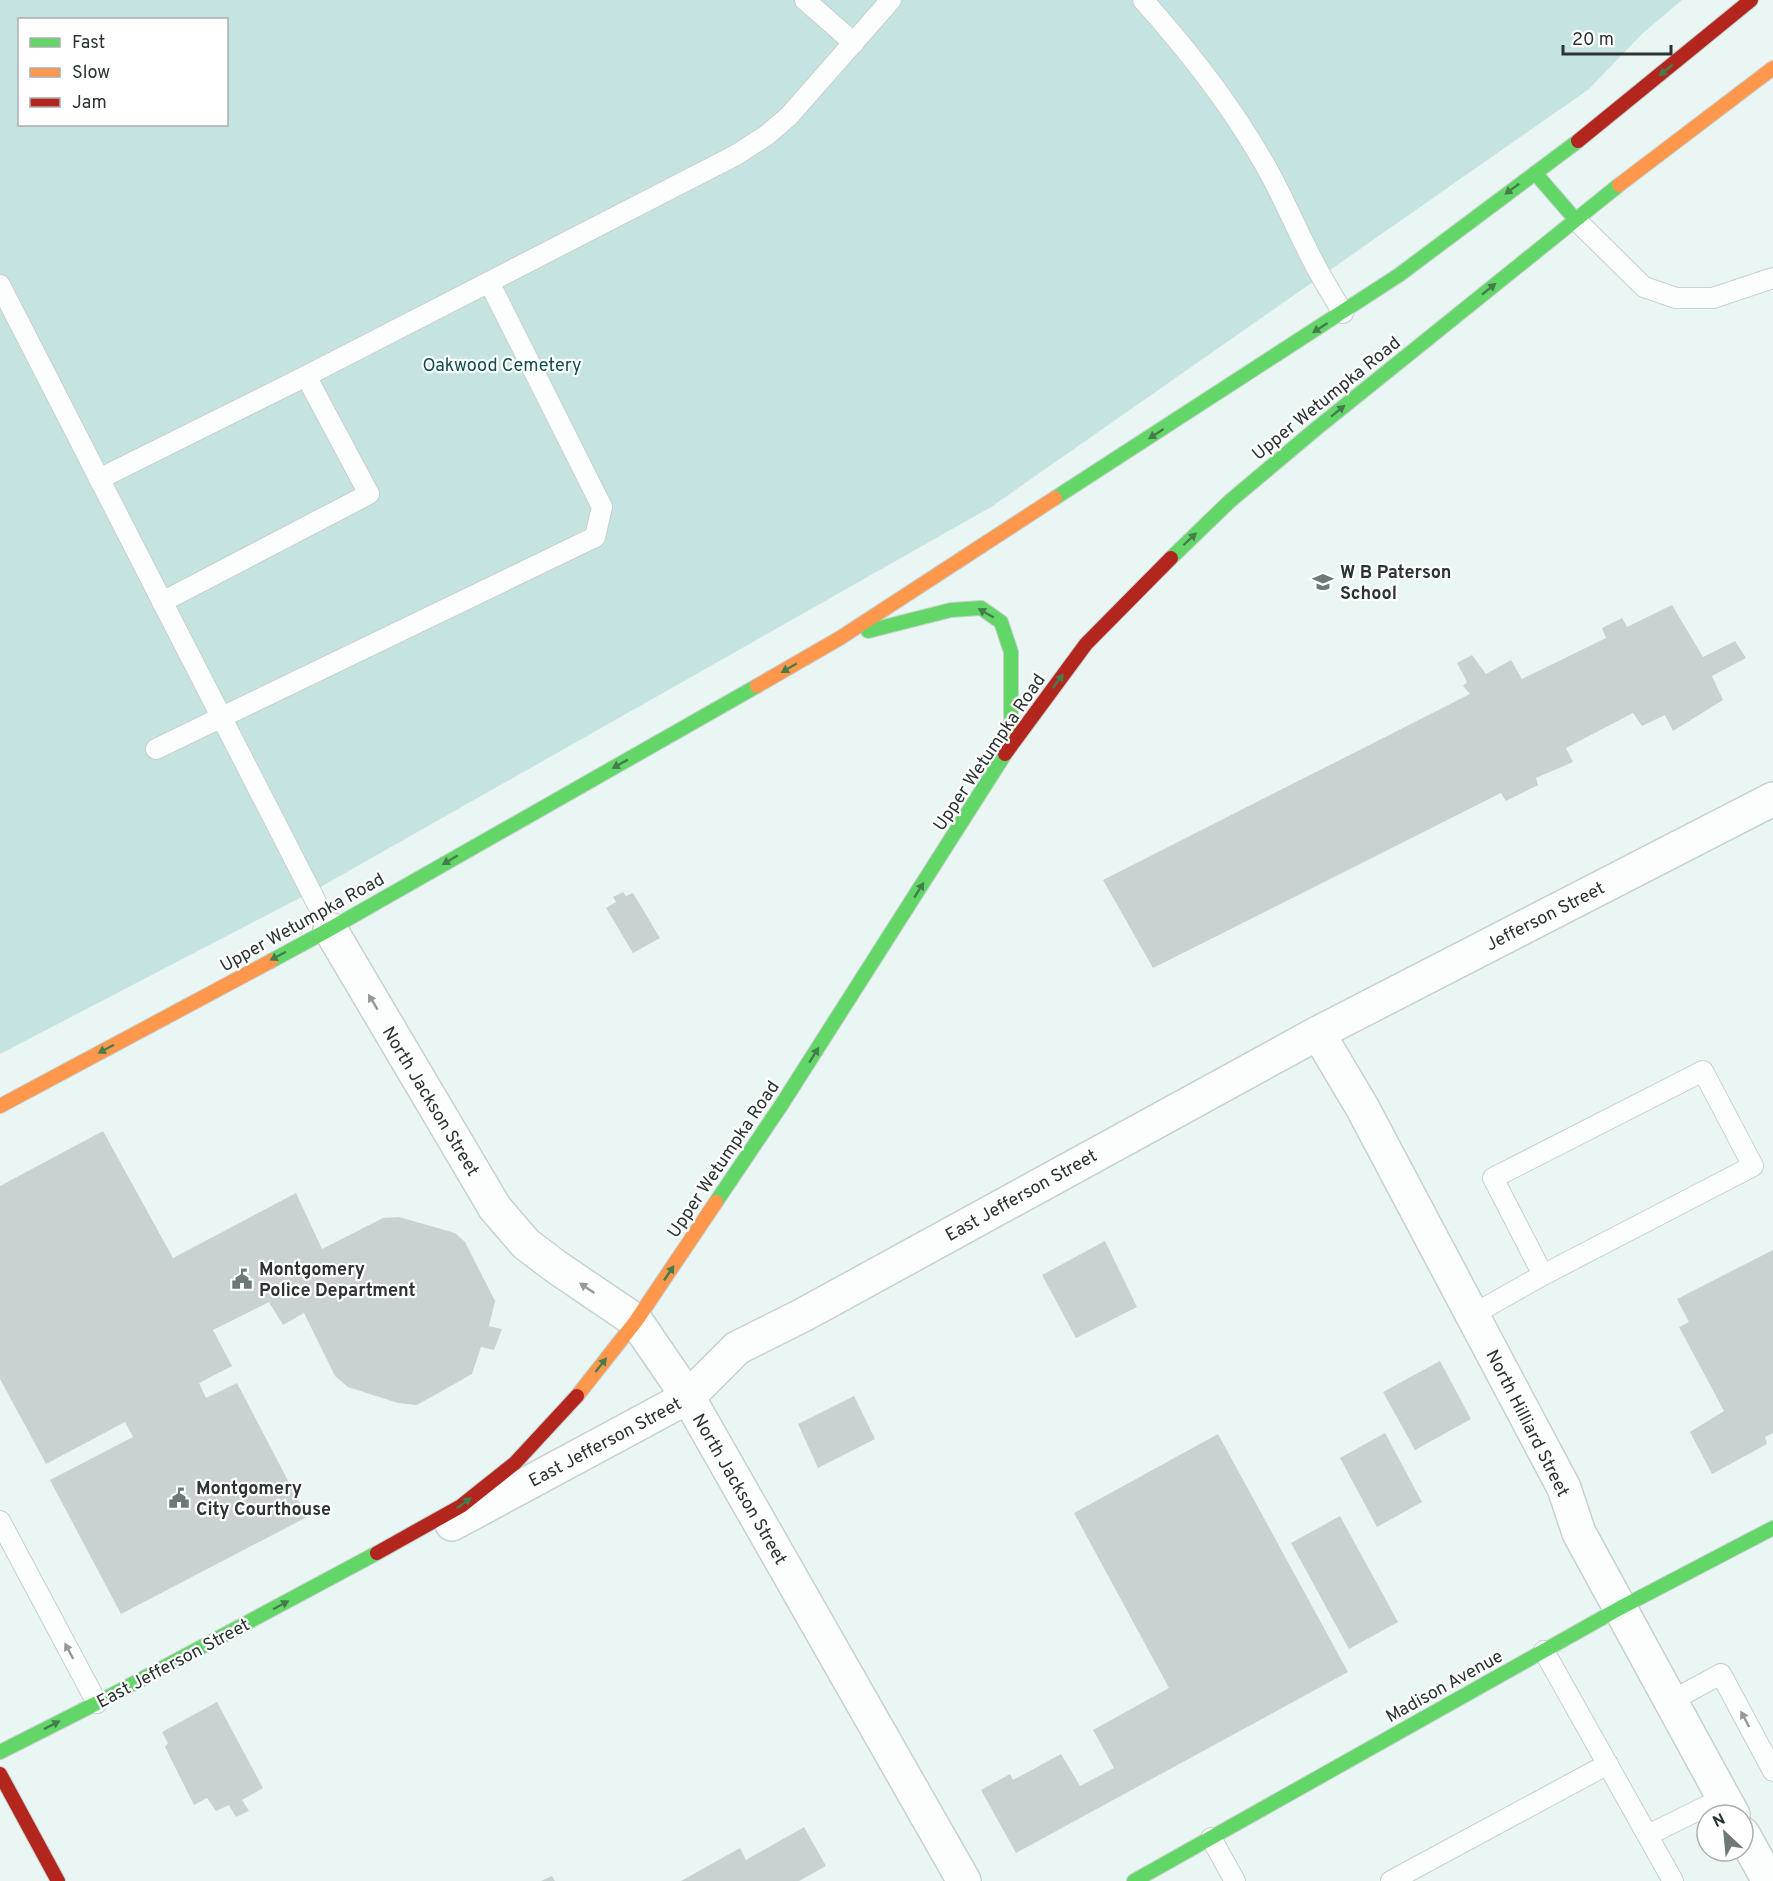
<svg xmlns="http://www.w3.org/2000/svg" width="1773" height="1881" viewBox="0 0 1773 1881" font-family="Overpass,sans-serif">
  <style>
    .green { fill: #c5e3e0; fill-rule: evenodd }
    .building { fill: #c9d2d1 }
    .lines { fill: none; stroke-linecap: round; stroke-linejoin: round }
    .lane-casing { stroke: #c7d1cf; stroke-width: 22 }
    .street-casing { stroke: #c7d1cf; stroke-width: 36 }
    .fast-casing { stroke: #c7d1cf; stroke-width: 16 }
    .slow-casing { stroke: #c7d1cf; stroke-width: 16 }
    .jam-casing { stroke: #c7d1cf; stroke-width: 16 }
    .lane { stroke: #fcfefd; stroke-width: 20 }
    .street { stroke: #fcfefd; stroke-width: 33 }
    .fast { stroke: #63d668; stroke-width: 14 }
    .slow { stroke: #ff974d; stroke-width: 14 }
    .jam { stroke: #b3261e; stroke-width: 14 }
    .oneway { fill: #447d4b }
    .oneway2 { fill: #949998 }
    .labels { text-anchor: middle; stroke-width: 4.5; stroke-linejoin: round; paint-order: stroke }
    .park-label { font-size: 18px; fill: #0d504b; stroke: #fff }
    .street-label { font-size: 18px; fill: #2b3433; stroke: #fff }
    .poi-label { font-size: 18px; font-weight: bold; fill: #2b3433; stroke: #fff; text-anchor: start }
  </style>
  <rect width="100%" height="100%" fill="#eaf6f4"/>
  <path class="green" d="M0,0H1682L1643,33L1589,89L991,507L317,889L0,1054ZM20,20H226V124H20Z"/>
  <g class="building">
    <path d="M1672,605L1703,657L1735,641L1746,658L1712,676L1723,700L1673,731L1665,715L1642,726L1633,713L1566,748L1573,762L1536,778L1538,785L1506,801L1501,793L1153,968L1103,880L1470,694L1463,686L1467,682L1457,663L1472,655L1486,674L1511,660L1522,679L1606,638L1602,628L1622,618L1627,627Z"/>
    <path d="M623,892L626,896L633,893L660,938L633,953L606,908L616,902L613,897Z"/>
    <path d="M103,1131L173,1258L296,1193L322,1249L383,1218L399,1217L455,1233L465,1242L495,1301L489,1326L502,1329L494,1350L481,1347L472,1374L417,1405L398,1403L348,1387L335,1376L304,1313L283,1325L269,1302L213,1330L232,1366L199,1383L206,1398L237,1383L307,1517L121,1614L50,1480L133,1437L125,1422L46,1464L0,1379V1186Z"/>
    <path d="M1105,1241L1137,1307L1076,1338L1042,1275Z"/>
    <path d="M1773,1250V1433L1765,1437L1767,1444L1712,1474L1690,1432L1724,1411L1679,1327L1689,1322L1677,1299Z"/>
    <path d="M1440,1361L1471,1419L1415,1450L1383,1392Z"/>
    <path d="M854,1396L875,1439L818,1468L798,1424Z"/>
    <path d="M1385,1433L1422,1502L1377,1527L1340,1458Z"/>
    <path d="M1218,1434L1348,1672L1016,1853L981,1790L1010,1774L1013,1780L1061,1754L1080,1786L1114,1768L1093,1730L1169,1688L1074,1513Z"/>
    <path d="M1340,1516L1398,1622L1349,1649L1291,1543Z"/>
    <path d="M217,1702L263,1788L242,1800L249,1811L236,1817L229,1805L216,1811L207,1798L194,1805L165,1747L168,1743L162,1732Z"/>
    <path d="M804,1827L826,1866L799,1881H681L740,1848L746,1860Z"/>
    <path d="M552,1876L555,1881H541Z"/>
  </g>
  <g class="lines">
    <g class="lane-casing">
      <g id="lane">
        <path d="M805,0L854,43"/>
        <path d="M1143,0C1187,49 1228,101 1261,158C1281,191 1295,227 1313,261C1322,279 1333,296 1343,313"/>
        <path d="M1575,219L1644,287L1676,298H1713L1773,278"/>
        <path d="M0,285L330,929"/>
        <path d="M99,479L306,376L736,155L767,135L789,116L891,0"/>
        <path d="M162,602L369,494L306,376"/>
        <path d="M156,749L595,537L602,507L489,282"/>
        <path d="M1472,1315L1543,1275L1493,1178L1703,1071L1753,1166L1543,1275"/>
        <path d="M0,1521L97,1703"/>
        <path d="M1544,1651L1673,1881"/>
        <path d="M1671,1701L1721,1674L1773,1771"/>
        <path d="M1648,1835L1723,1798"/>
        <path d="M1211,1838L1235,1881"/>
        <path d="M1391,1881L1608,1764"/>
      </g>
    </g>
    <g class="street-casing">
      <g id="street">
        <path d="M330,929L495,1208L526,1244L555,1266L636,1321L688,1397L964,1881"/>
        <path d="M1318,1033L1362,1107L1564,1488L1579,1533L1733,1815"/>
        <path d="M452,1524L688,1397L737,1348L803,1315L1318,1033L1773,799"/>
        <path d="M1743,1834L1769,1881"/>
      </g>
    </g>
    <g class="fast-casing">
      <g id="fast">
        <path d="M1535,173L1575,219"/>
        <path d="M1055,498L1399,275L1578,141"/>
        <path d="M1171,558L1230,501L1317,428L1619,185"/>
        <path d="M868,631L951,610L981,608L1001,622L1011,652V745"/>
        <path d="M271,961L330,929L757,686"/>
        <path d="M716,1202L782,1104L1005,754"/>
        <path d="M0,1752L97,1703L377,1553"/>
        <path d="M1134,1881L1620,1608L1773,1528"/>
      </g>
    </g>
    <g class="slow-casing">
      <g id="slow">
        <path d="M1619,185L1773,68"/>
        <path d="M757,686L840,638L1055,498"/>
        <path d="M0,1106L271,961"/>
        <path d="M577,1396L636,1321L716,1202"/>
      </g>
    </g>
    <g class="jam-casing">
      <g id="jam">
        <path d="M1578,141L1751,0"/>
        <path d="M1005,754L1086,644L1171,558"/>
        <path d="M377,1553L461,1506L515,1463L577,1396"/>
        <path d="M0,1774L58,1881"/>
      </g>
    </g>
    <use href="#lane" class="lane"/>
    <use href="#street" class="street"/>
    <use href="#fast" class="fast"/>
    <use href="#slow" class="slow"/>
    <use href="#jam" class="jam"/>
  </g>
  <defs><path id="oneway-solid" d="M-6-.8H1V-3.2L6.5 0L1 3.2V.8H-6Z" transform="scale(1.5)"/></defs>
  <g class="oneway">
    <use href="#oneway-solid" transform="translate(1666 70) rotate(140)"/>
    <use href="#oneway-solid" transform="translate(1512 189) rotate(144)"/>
    <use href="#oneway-solid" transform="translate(1489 289) rotate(-39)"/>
    <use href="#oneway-solid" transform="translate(1320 328) rotate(147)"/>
    <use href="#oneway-solid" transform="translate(1338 411) rotate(-39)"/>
    <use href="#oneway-solid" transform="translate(1156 434) rotate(147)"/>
    <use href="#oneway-solid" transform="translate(1190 539) rotate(-44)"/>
    <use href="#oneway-solid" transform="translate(986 613) rotate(-150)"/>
    <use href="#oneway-solid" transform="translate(789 668) rotate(150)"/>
    <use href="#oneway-solid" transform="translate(1058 681) rotate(-53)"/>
    <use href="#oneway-solid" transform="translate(620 764) rotate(151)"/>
    <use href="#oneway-solid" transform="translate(450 860) rotate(150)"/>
    <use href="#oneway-solid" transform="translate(919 890) rotate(-58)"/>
    <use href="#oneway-solid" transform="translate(278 956) rotate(152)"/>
    <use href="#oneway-solid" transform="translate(106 1049) rotate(152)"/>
    <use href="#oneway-solid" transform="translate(814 1055) rotate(-58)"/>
    <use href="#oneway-solid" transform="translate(669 1273) rotate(-56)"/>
    <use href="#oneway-solid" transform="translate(601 1365) rotate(-52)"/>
    <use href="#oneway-solid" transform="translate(464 1503) rotate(-36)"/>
    <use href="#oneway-solid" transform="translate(281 1605) rotate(-28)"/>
    <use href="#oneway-solid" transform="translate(52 1725) rotate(-27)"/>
  </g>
  <g class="oneway2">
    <use href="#oneway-solid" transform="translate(373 1002) rotate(-121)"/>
    <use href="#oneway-solid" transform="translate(587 1288) rotate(-146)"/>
    <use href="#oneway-solid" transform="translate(69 1651) rotate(-118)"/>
    <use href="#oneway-solid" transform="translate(1745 1719) rotate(-118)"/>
  </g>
  <defs>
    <g id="school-bare" transform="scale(1.62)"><path d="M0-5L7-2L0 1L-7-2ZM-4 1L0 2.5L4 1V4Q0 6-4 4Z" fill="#6e7877" stroke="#fff" stroke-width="2.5" paint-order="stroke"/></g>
    <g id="civic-bare" transform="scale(1.62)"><path d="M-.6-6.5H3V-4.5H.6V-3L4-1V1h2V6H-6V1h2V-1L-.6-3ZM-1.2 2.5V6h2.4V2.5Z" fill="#6e7877" stroke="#fff" stroke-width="2.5" paint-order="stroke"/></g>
  </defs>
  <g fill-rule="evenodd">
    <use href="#school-bare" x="1323" y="582"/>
    <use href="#civic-bare" x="242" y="1279"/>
    <use href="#civic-bare" x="179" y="1498"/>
  </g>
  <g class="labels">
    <g class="park-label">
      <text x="502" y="371">Oakwood Cemetery</text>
    </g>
    <g class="street-label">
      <text transform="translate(1326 398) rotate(-39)" y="6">Upper Wetumpka Road</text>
      <text transform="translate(989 752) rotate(-56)" y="6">Upper Wetumpka Road</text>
      <text transform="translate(1545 916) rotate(-27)" y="6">Jefferson Street</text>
      <text transform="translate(302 922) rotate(-29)" y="6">Upper Wetumpka Road</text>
      <text transform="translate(431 1101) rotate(59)" y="6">North Jackson Street</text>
      <text transform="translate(723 1159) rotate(-56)" y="6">Upper Wetumpka Road</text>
      <text transform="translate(1021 1195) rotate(-29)" y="6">East Jefferson Street</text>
      <text transform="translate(1528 1423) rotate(63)" y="6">North Hilliard Street</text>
      <text transform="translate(605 1442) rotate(-28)" y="6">East Jefferson Street</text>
      <text transform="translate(740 1489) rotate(60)" y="6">North Jackson Street</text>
      <text transform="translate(173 1663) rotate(-28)" y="6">East Jefferson Street</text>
      <text transform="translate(1444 1686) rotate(-29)" y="6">Madison Avenue</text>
    </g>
    <g class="poi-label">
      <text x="1340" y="578">W B Paterson<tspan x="1340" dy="21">School</tspan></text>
      <text x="259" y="1275">Montgomery<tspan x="259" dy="21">Police Department</tspan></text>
      <text x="196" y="1494">Montgomery<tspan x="196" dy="21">City Courthouse</tspan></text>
    </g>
  </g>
  <rect x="18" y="18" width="210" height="108" fill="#ffffff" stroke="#aaaead" stroke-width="1.5"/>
  <rect x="30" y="38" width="30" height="9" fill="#63d668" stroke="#aaaead" stroke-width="1.5"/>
  <text x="72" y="48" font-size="18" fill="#2b3433">Fast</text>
  <rect x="30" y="68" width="30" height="9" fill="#ff974d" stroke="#aaaead" stroke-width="1.5"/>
  <text x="72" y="78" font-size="18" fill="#2b3433">Slow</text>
  <rect x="30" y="98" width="30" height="9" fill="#b3261e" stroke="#aaaead" stroke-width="1.5"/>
  <text x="72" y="108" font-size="18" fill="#2b3433">Jam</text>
  <g transform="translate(1725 1833) rotate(334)"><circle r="28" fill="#ffffff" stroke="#aaaead" stroke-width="1.5"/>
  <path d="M0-4.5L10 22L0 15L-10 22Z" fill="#6e7877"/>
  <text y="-9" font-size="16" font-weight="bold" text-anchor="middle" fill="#2b3433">N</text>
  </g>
  <path d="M1563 45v9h108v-9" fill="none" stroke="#2b3433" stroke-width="3"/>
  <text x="1572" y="45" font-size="18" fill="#2b3433" stroke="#ffffff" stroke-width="4.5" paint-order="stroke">20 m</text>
</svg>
